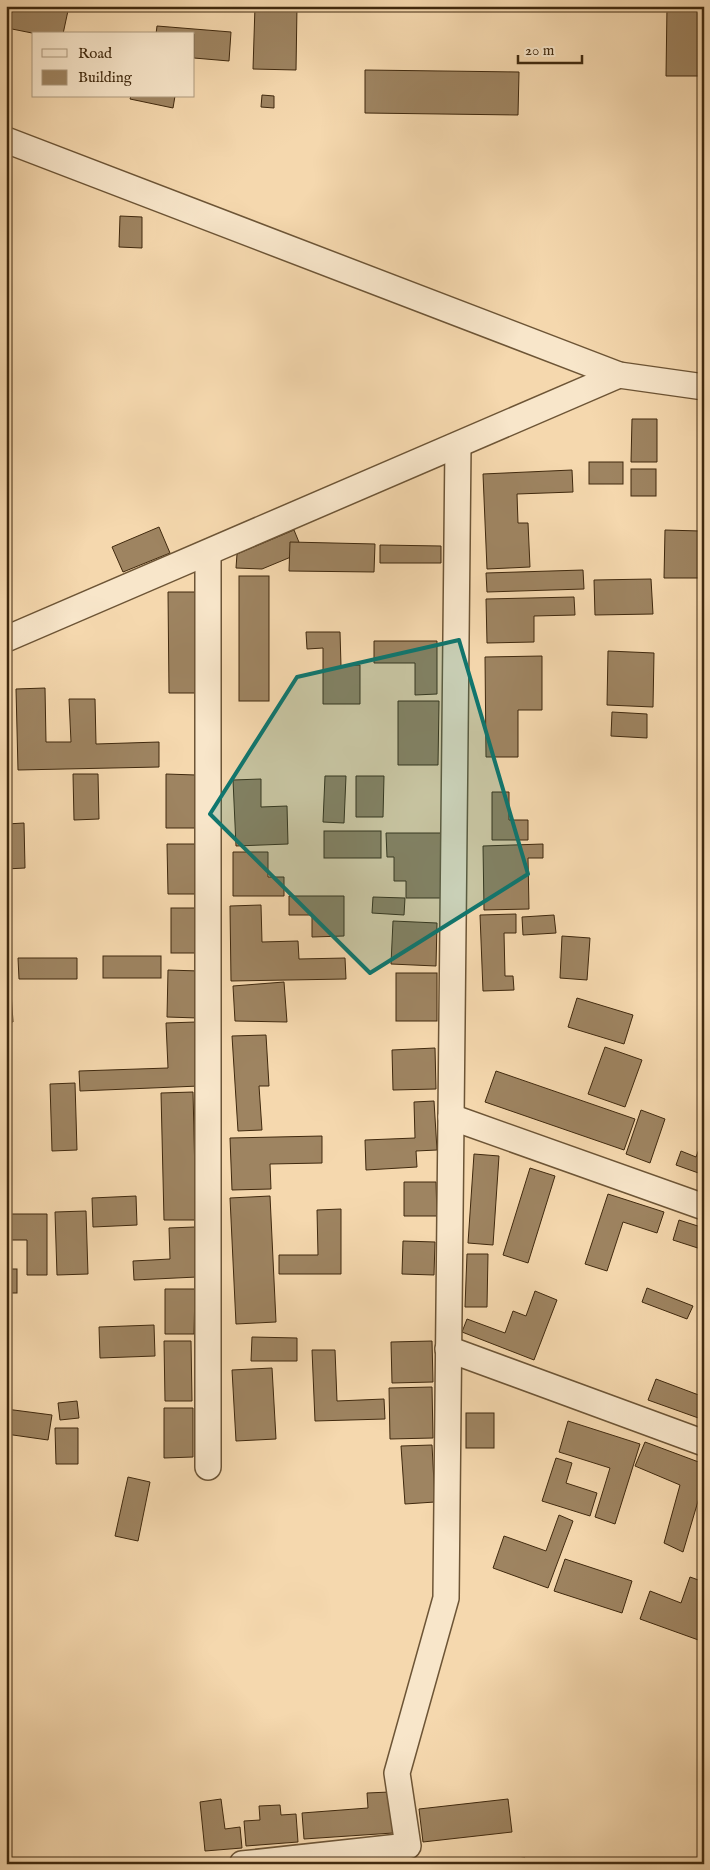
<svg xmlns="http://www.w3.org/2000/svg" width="710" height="1870" viewBox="0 0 710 1870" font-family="'IM FELL English',serif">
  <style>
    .building { fill: #9e8461; stroke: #40290e }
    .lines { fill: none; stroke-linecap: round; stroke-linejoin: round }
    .minor-casing { stroke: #6d5536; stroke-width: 28 }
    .minor { stroke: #f8e6ca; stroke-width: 25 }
    .marked { fill: #0f766e; fill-opacity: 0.2; stroke: #0f766e; stroke-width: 4; stroke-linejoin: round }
  </style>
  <rect width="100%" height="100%" fill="#f5d8ae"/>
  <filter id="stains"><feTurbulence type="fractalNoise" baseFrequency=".004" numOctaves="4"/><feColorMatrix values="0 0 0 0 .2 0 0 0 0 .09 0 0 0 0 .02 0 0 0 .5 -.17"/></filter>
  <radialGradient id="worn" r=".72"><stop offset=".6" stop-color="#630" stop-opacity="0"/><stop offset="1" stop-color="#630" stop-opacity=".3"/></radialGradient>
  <g class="building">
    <path d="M12,6H69L63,34H37L7,28Z"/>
    <path d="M255,6H297L296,70L253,69Z"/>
    <path d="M667,6H704V76H666Z"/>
    <path d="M157,26L231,32L229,61L194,58V34H156Z"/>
    <path d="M365,70L519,72L518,115L365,113Z"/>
    <path d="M262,95L274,96V108L261,107Z"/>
    <path d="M131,96H175L173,108L130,99Z"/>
    <path d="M120,216L142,217V248L119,247Z"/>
    <path d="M632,419H657V462H631Z"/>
    <rect x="589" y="462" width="34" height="22"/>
    <rect x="631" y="469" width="25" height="27"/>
    <path d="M572,470L573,492L517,494L518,523H528L530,567L487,569L483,474Z"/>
    <path d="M159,527L170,553L123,572L112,547Z"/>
    <path d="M294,530L303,552L262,569L236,568L237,554Z"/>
    <path d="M665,530L700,531V578H664Z"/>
    <path d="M290,542L375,544L374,572L289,571Z"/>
    <path d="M380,545L441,546V563H380Z"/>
    <path d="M583,570L584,589L487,592L486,573Z"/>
    <rect x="239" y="576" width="30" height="125"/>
    <path d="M651,579L653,614L595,615L594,580Z"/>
    <path d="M168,592H197L198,693H169Z"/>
    <path d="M574,597L575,615L534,616V642L487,643L486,599Z"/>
    <path d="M306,632H340L341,666L360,665V704H323V648L307,649Z"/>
    <path d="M374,641H437V694L415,695V663H374Z"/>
    <path d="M608,651L654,653L653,707L607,705Z"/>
    <path d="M542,656V710H518V757H486L485,657Z"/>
    <path d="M45,688L46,742H71L69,699H95L96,744L159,742V767L18,770L16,689Z"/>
    <path d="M398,701H439L438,765H398Z"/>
    <path d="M612,712L647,714V738L611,736Z"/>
    <path d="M73,774H98L99,819L74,820Z"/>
    <path d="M166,774L196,775V828H166Z"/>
    <path d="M325,776H346L344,823L323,822Z"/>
    <path d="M356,776H384L383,817H356Z"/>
    <path d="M261,779V807L287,806L288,844L236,846L233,780Z"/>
    <path d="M492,792H509V820H528V840H492Z"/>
    <path d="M24,823L25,868L6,869V824Z"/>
    <rect x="324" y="831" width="57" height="27"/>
    <path d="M386,833H441V898H406V881H394V857H387Z"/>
    <path d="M167,844H197L198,894H168Z"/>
    <path d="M543,844V858H528L529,909L484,910L483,846Z"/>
    <path d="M233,852H268V877H284V896H233Z"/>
    <path d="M289,896H344V936L312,937V915H289Z"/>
    <path d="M373,897L405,898L404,915L372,913Z"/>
    <path d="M261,905L262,942L298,941L299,959L345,958L346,979L231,981L230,906Z"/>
    <rect x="171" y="908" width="26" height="45"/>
    <path d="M516,914V933H504L505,976H513L514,990L483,991L480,915Z"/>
    <path d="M554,915L556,933L523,935L522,917Z"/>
    <path d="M393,921L437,923L436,966L391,964Z"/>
    <path d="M562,936L590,938L587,980L560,978Z"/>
    <rect x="103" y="956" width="58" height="22"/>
    <path d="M18,958H77V979H19Z"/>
    <path d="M6,961H9L13,1022H6Z"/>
    <path d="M168,970L199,971L198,1018L167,1017Z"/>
    <rect x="396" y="973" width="41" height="48"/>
    <path d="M284,982L287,1022L235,1021L233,986Z"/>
    <path d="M577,998L633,1015L624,1044L568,1027Z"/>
    <path d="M196,1022L199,1086L80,1091L79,1071L168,1068L166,1023Z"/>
    <path d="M266,1035L269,1086H259L262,1130L238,1131L232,1036Z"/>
    <path d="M605,1047L642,1060L625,1107L588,1094Z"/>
    <path d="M435,1048L436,1089L393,1090L392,1050Z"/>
    <path d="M496,1071L635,1119L624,1150L485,1102Z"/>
    <path d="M75,1083L77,1150L52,1151L50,1084Z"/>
    <path d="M193,1092L196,1220H164L161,1093Z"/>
    <path d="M434,1101L437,1150L416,1151L417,1167L366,1170L365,1140L415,1138L414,1102Z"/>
    <path d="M641,1110L665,1119L650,1163L626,1154Z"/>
    <path d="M322,1136V1163L270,1164L271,1189L232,1190L230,1138Z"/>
    <path d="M701,1144L704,1146V1175L676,1165L681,1151L696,1157Z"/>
    <path d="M474,1154L499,1156L493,1245L468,1243Z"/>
    <path d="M530,1168L555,1176L528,1263L503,1255Z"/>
    <path d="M404,1182H436L437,1216H404Z"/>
    <path d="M608,1194L664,1212L657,1233L623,1222L607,1271L585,1264Z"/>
    <path d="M136,1196L137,1225L93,1227L92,1198Z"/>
    <path d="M270,1196L276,1322L236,1324L230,1198Z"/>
    <path d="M341,1209V1274H279V1255H318L317,1210Z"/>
    <path d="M86,1211L88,1274L57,1275L55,1212Z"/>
    <path d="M6,1214H47V1275H27V1240H6Z"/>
    <path d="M679,1220L704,1228V1250L673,1240Z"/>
    <path d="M195,1227L197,1277L134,1280L133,1261L170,1259L169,1228Z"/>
    <path d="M403,1241L435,1242L434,1275L402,1274Z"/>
    <path d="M467,1254H488L487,1307H465Z"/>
    <rect x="6" y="1269" width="11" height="24"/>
    <path d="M647,1288L693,1306L687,1319L642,1302Z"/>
    <path d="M165,1289H195L194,1334H165Z"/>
    <path d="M535,1291L557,1300L534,1360L462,1332L467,1319L505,1333L513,1311L526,1316Z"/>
    <path d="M154,1325L155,1356L100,1358L99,1327Z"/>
    <path d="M252,1337L297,1338V1361H251Z"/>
    <path d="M164,1341H191L192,1401H165Z"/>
    <path d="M432,1341L433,1382L392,1383L391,1342Z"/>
    <path d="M312,1350H335L337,1401L384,1399L385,1419L315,1421Z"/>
    <path d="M272,1368L276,1439L236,1441L232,1370Z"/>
    <path d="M656,1379L704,1397V1420L648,1400Z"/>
    <path d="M432,1387L433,1438L390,1439L389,1388Z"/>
    <path d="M77,1401L79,1418L60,1420L58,1403Z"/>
    <path d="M164,1408H193V1457L164,1458Z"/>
    <path d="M6,1409L52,1415L48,1440L6,1434Z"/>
    <rect x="466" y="1413" width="28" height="35"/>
    <path d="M568,1421L640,1444L615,1524L595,1517L610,1468L559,1452Z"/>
    <path d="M55,1428H78V1464H56Z"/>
    <path d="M645,1442L704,1464V1481L683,1552L664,1543L680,1485L635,1466Z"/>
    <path d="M432,1445L435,1502L405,1504L401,1446Z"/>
    <path d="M556,1458L572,1463L566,1483L597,1493L590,1516L542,1501Z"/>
    <path d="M128,1477L150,1482L138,1541L115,1536Z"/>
    <path d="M559,1515L573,1521L548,1588L493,1568L504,1536L546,1551Z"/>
    <path d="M565,1559L632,1581L622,1613L554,1591Z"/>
    <path d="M690,1577L704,1582V1642L640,1619L650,1591L681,1603Z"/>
    <path d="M390,1792L393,1833L304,1839L302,1813L368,1808L367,1793Z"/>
    <path d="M221,1799L225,1829L240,1827L242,1848L205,1851L200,1802Z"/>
    <path d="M508,1799L512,1832L423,1842L419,1809Z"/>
    <path d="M280,1805L281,1815L296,1814L298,1842L246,1846L244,1821L260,1820L259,1806Z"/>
    <path d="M525,1858V1864H482V1863Z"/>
  </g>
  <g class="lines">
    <g class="minor-casing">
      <g id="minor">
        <path d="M6,140L619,375L704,387"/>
        <path d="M208,554V1467"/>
        <path d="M6,639L619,375"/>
        <path d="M451,1117L704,1207"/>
        <path d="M448,1349L704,1443"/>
        <path d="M242,1864L408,1846L397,1773L446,1598L458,445"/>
      </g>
    </g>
    <use href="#minor" class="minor"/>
  </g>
  <path class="marked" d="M459,640L528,874L370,973L210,814L297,677Z"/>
  <rect width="710" height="1870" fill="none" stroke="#f5d8ae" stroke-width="25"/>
  <rect x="8" y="8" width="695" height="1855" fill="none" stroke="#40290e" stroke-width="2.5"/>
  <rect x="12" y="12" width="685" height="1845" fill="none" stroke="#40290e"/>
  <rect x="32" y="32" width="162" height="65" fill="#f8e6ca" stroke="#ae9a7f"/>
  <rect x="42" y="49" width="25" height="8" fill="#f8e6ca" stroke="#ae9a7f"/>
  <text x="78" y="58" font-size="15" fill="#40290e">Road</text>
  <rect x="42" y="70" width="25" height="15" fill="#9e8461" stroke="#ae9a7f"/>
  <text x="78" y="82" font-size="15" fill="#40290e">Building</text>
  <path d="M518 55v8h64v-8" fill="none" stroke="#40290e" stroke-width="2.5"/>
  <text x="525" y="55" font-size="15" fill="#40290e" stroke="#f8e6ca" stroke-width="4" paint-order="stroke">20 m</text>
  <rect width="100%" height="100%" filter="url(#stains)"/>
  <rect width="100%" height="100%" fill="url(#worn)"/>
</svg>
